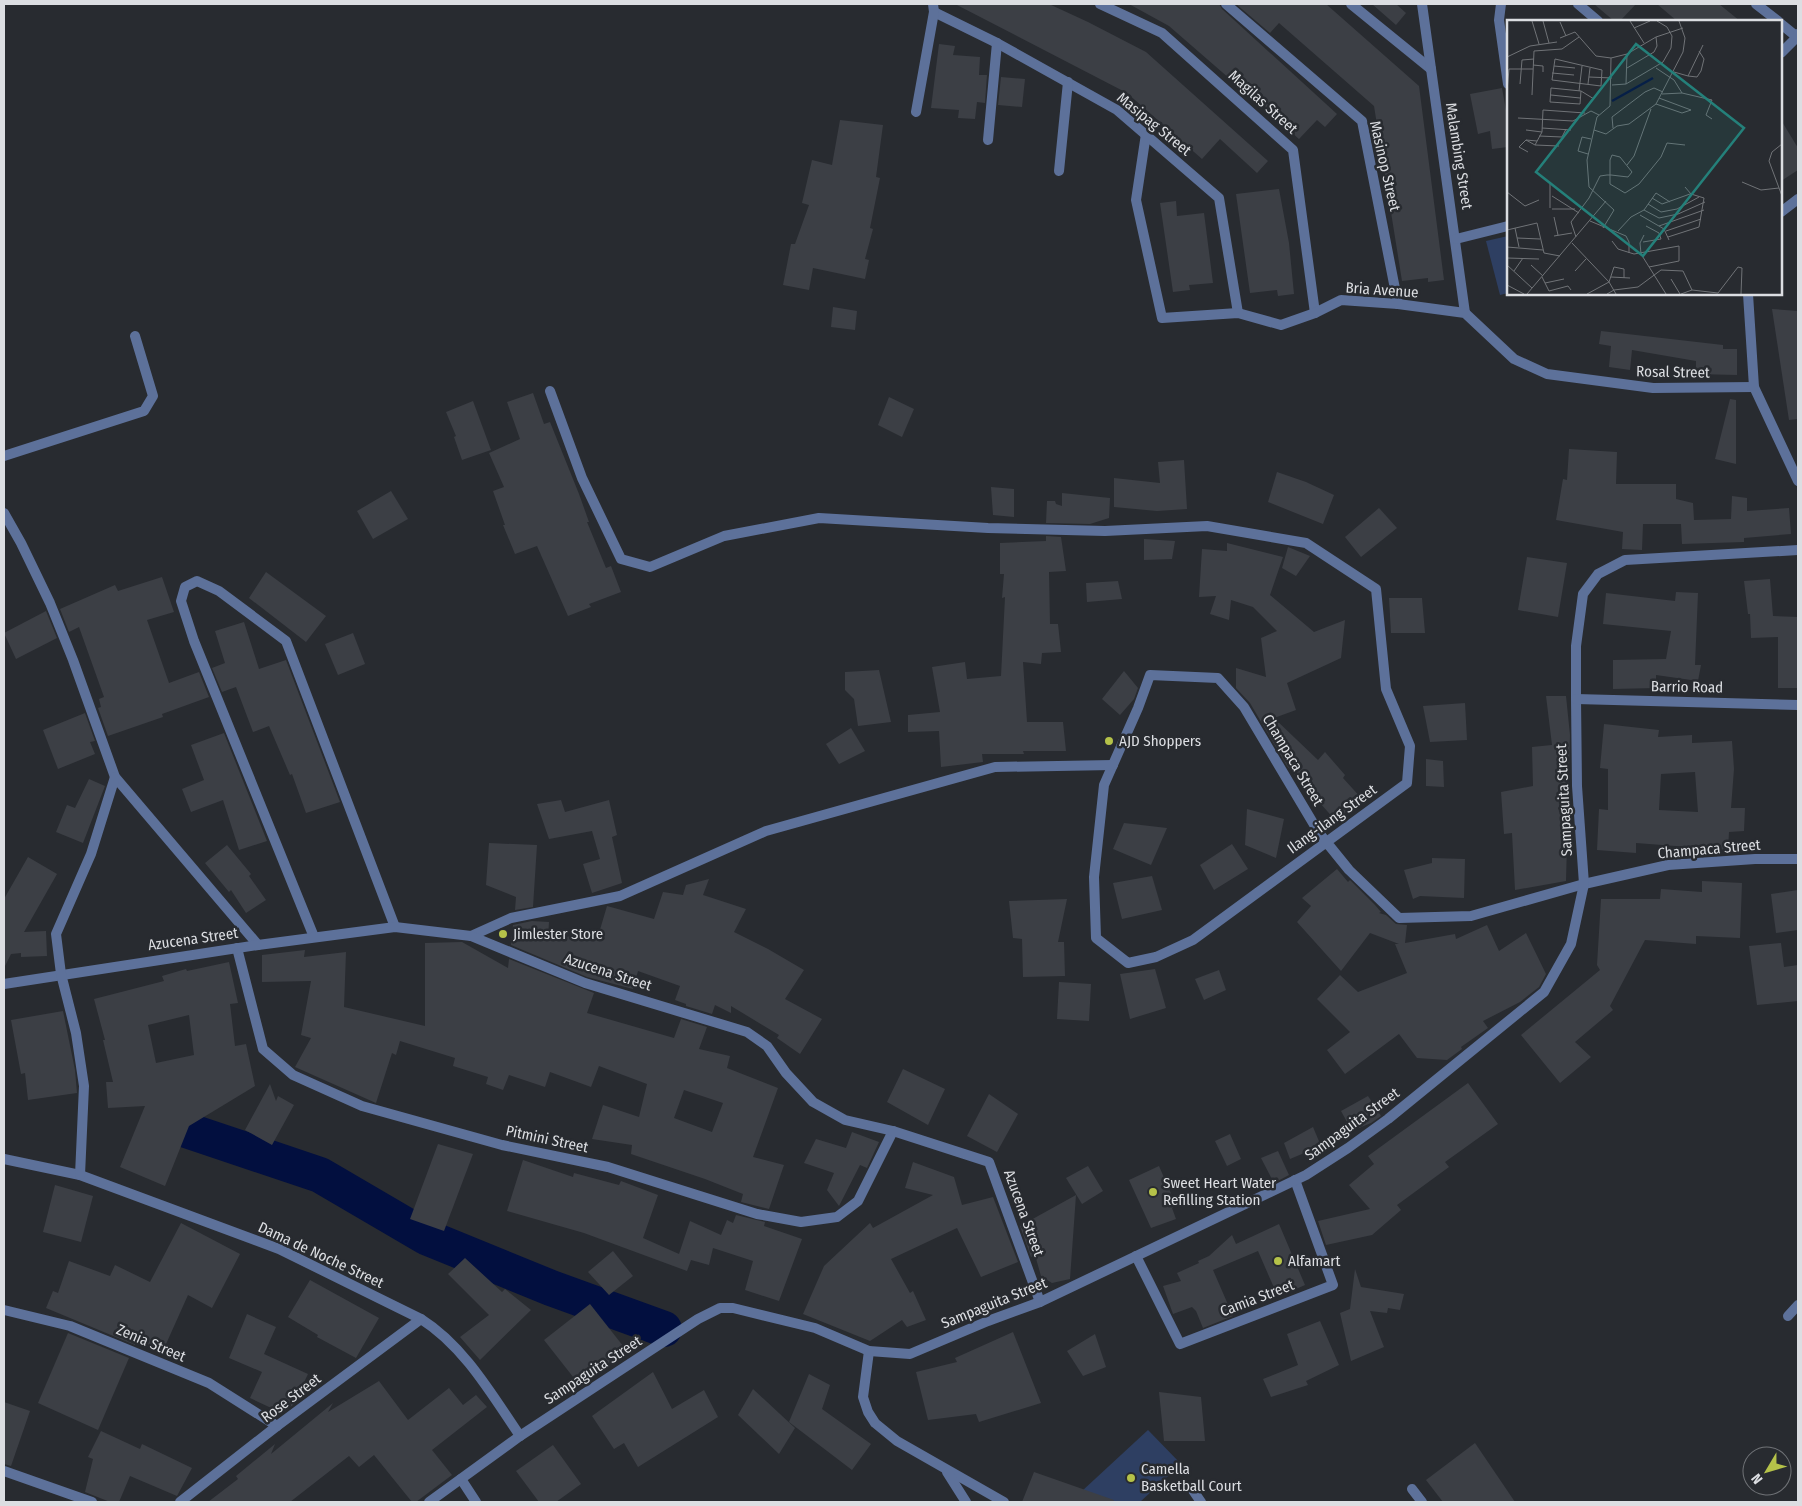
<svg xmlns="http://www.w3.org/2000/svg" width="1802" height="1506" viewBox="0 0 1802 1506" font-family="'Fira Sans Condensed',sans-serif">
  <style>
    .green { fill: #2e3f62 }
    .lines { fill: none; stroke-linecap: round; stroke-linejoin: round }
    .river { stroke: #020f3f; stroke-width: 36 }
    .building { fill: #3c3f45; fill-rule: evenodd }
    .minor { stroke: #5d719a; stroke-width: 10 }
    .tertiary { stroke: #5d719a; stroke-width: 10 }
    .poi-dot { fill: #b5c249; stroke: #282b30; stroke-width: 2 }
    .labels { text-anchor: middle; stroke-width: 5; stroke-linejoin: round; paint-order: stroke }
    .street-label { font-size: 15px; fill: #dcdee2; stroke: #282b30 }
    .poi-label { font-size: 15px; fill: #dcdee2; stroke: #282b30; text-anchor: start }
    .inset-river { fill: none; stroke: #020f3f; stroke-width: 2.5 }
    .inset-road { fill: none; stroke: #707377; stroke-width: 1 }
    .view { fill: #24807a; fill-opacity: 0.15; stroke: #24807a; stroke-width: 2.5 }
    .inset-edge { fill: none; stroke: #dcdee2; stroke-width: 2.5 }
  </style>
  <rect width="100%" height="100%" fill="#282b30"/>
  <g class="green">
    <path d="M1508,236V293L1500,295L1486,241Z"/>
    <path d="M1148,1430L1181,1464L1140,1502H1093L1082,1491Z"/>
  </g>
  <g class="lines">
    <path class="river" d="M183,1129L320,1175L426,1237L551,1288L664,1329"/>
  </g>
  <g class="building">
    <path d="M955,4H1049L1088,22L1146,52L1268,161L1257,173L1220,139L1202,159L1127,93Z"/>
    <path d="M1129,4H1219L1222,9L1337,114L1325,127L1317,120L1299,139L1169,26Z"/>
    <path d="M1236,4H1326L1419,86L1444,280L1428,282V278L1402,281L1374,106L1279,23L1270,33Z"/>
    <path d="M1372,4H1396L1406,13L1396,25Z"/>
    <path d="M1594,4H1636L1620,21H1614Z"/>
    <path d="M1657,4H1719L1740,21H1677Z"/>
    <path d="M939,44L955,46L953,55L980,57L979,75H987L985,103L977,102L975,119L958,118L959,110L931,108Z"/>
    <path d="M1001,77L1025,79L1022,107L998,105Z"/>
    <path d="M1502,88L1508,121V147L1492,149L1490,131L1478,134L1470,94Z"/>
    <path d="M840,120L883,125L876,177L880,178L870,228L873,229L865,259L869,260L865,279L813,268L809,290L783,285L791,244H795L809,205L802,203L812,160L832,165Z"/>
    <path d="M1781,120L1798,148V170L1781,181Z"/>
    <path d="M1279,189L1289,243L1294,294L1278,296L1277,290L1250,293L1236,194Z"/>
    <path d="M1176,201L1177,216L1204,213L1213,283L1189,285L1190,290L1173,292L1160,203Z"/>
    <path d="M833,307L857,311L855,330L831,327Z"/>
    <path d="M1772,309L1798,311V419L1789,420Z"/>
    <path d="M1601,331L1723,345V349H1737V375L1696,374V361L1632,350L1630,370L1609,367L1611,346L1599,344Z"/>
    <path d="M533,393L544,424L550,422L579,494L589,522H587L606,568L611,566L621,592L589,604L591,607L568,616L537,546L515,554L503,525H505L493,491L504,487L489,453L520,439L507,402Z"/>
    <path d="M889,397L914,409L902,437L878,425Z"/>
    <path d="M1730,399L1736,400V464L1715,459Z"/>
    <path d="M473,401L491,450L462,460L454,437L456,436L446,412Z"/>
    <path d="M1569,449L1617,452L1616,484H1676V499L1693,503L1694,520L1731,519L1732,496L1747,498V511L1789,508L1791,534L1744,538V542L1682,544L1681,524H1643L1642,550L1622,549L1623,532L1556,520L1563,479L1567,480Z"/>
    <path d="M1184,460L1187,509L1157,511L1114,507V478L1160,483L1158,462Z"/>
    <path d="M1277,472L1306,482L1334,495L1323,524L1268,502Z"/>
    <path d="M991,487L1014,489V517L993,515Z"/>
    <path d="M391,491L408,519L373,539L357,511Z"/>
    <path d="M1062,493L1110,498L1109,518L1090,524L1046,523L1047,501H1055L1056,504L1062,506Z"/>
    <path d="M1379,508L1397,528L1361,557L1345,537Z"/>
    <path d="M1046,536L1061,537L1066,571L1049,572L1050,624H1058L1061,652L1042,653L1041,664L1023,662L1027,722H1063L1066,751H1023L1024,754H982L983,762L941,767L939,731L908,732V715L940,712L932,667L965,662L967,679L1001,676L1005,597L1002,598L1004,574H1000V543L1046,541Z"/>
    <path d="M1144,539L1175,541L1172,559L1144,560Z"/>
    <path d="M1227,543L1283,557L1270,595L1314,632L1345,620L1341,658L1287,683L1296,710L1274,718L1318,760L1325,752L1345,775L1343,778L1363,800L1336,821L1287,766L1250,703L1236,688V668L1266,677L1261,638L1277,631L1253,607L1231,600L1229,620L1210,614L1216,596L1199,597L1202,549L1227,551Z"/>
    <path d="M1288,547L1310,556L1296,576L1282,568Z"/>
    <path d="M1527,557L1567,563L1558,617L1518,610Z"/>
    <path d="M266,572L326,616L306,642L249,598Z"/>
    <path d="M162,577L174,612L147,620L169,683L199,672L209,697L162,714L163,717L108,736L98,708L101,707L99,699L104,697L79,627L69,632L60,609L115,585L118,591Z"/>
    <path d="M1770,579L1773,616L1798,617V688H1778V637L1751,638L1750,614H1748L1744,581Z"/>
    <path d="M1118,581L1122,599L1087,602L1086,583Z"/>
    <path d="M1676,592L1698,593L1695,665H1701L1698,681L1656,675V688L1613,689V660L1666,659L1671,631L1603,624L1606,593L1675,601Z"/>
    <path d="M1389,598H1422L1425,633H1391Z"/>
    <path d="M46,611L57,638L16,659L4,633Z"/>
    <path d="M244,622L259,669L286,660L340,802L306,813L292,774L290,775L269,726L253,732L236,687L222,692L212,668L225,663L215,631Z"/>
    <path d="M353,633L365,664L338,675L325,644Z"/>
    <path d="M879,670L891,722L858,726L854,699L845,690V672Z"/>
    <path d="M1124,671L1138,688L1134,699L1120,715L1102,699Z"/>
    <path d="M1546,696H1566L1570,735L1566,881L1515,890L1512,833L1504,834L1501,792L1533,786L1532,747L1552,745Z"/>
    <path d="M1465,703L1467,740L1430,742L1423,706Z"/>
    <path d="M85,713L95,741L90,742L95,754L58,769L43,730Z"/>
    <path d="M1604,724L1659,730L1658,737L1692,735V743L1732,741L1734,769L1731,808H1745L1744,831L1729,832L1728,850L1636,843V853L1597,850L1599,809L1608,810V769L1600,768ZM1695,772L1698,812L1659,810L1661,774Z"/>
    <path d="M851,728L865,751L839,764L826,744Z"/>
    <path d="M224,733L267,841L239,850L223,800L191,812L182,789L204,780L191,745Z"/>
    <path d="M1426,759L1443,761L1444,787L1426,786Z"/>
    <path d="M89,779L105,786L83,843L56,832L67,805L75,808Z"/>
    <path d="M561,800L565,812L609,800L617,835L612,837L622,883L592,893L583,864L600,859L592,831L549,839L537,804Z"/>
    <path d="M1247,809L1284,819L1276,858L1245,845Z"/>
    <path d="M1124,823L1167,828L1151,865L1113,849Z"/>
    <path d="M489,843L537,845L533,907L515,910L516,897L486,885Z"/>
    <path d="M1232,844L1248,869L1214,890L1200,865Z"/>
    <path d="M227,845L251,874L249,876L266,900L246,913L231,890L229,892L205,863Z"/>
    <path d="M28,857L57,874L24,932L46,931L47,956L21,957V953L11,954L4,968V899Z"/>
    <path d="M1432,858L1465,859L1464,898L1420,896L1413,899L1404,870L1432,863Z"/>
    <path d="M1337,869L1348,882L1350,880L1375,905L1381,912L1379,913L1386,915L1396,924L1407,925L1405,943L1455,934L1456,939L1487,925L1499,951L1526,933L1546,974L1539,987L1520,1002L1483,1021L1488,1028L1461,1047L1462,1049L1447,1060L1417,1058L1399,1034L1345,1074L1327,1050L1350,1032L1317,999L1340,975L1358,992L1407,973L1395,944H1399L1370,933L1341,971L1297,922L1311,906L1302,898Z"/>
    <path d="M1152,876L1162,910L1122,919L1113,883Z"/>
    <path d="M709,879L703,895L746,909L734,932L768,949L804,970L785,999L822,1019L800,1054L777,1038L779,1035L731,1006V1013L715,1005L712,1014L686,1006V1004L675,1000L680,986L638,971L633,989L587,977L511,945L513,925L532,921L549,922L548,939L599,933L607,906L654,919L663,892L683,895L686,885Z"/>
    <path d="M1702,881L1742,883L1740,938L1696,936V944L1645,940L1610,1006L1613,1010L1575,1042L1591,1057L1560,1083L1521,1035L1600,970L1597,965L1601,899H1660L1661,889L1702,892Z"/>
    <path d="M1798,890V930L1776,933L1771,894Z"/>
    <path d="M1067,899L1058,942H1064L1065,976L1023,977L1022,939L1013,938L1009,901Z"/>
    <path d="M462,942L508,968L509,959L594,993L587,1013L674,1038L681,1019L707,1027L699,1049L730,1056L727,1068L778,1088L753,1157L784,1165L769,1209L741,1202L743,1194L705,1179L631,1154L632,1145L592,1139L603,1105L639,1117L647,1084L599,1066L591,1087L550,1072L545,1087L509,1075L503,1090L486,1084L488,1077L453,1066L455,1058L400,1041L396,1055L392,1053L376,1103L295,1067L311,1038L301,1035L311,981L262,982V955L305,950L304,957L346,952L344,1007L425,1026V943ZM684,1090L723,1103L712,1132L674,1118Z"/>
    <path d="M1781,943L1784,967L1798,965V1001L1757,1005L1749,946Z"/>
    <path d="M229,962L238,1003L230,1004L235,1046L246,1044L255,1086L189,1126L165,1186L120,1167L145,1106L108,1108L106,1082H113L103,1040H105L94,999L164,981L162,976L186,969L187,971ZM189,1015L194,1055L156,1063L148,1025Z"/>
    <path d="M1155,969L1166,1008L1130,1019L1120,974Z"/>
    <path d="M1219,970L1226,990L1204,1000L1195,979Z"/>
    <path d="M1059,982L1091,984L1089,1021L1057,1019Z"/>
    <path d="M63,1011L75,1070L77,1093L28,1100L25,1073L21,1074L11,1020Z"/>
    <path d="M903,1069L945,1089L928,1125L887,1102Z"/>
    <path d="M1468,1083L1498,1124L1445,1162L1449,1167L1397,1205L1401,1210L1372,1235L1326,1245L1318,1221L1370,1209L1349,1185L1374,1164L1368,1156Z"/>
    <path d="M270,1084L276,1101L278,1096L294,1105L272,1145L245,1130Z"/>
    <path d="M989,1094L1018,1114L997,1152L967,1136Z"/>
    <path d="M1368,1096L1381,1116L1371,1123L1352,1131L1341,1111Z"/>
    <path d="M1313,1127L1321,1146L1290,1159L1284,1143Z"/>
    <path d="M852,1132L879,1142L867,1168L860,1165L839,1206L827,1190L834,1173L804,1163L816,1139L846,1148Z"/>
    <path d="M1230,1134L1241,1159L1227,1166L1215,1141Z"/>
    <path d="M438,1144L473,1154L444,1231L410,1219Z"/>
    <path d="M1278,1151L1289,1175L1274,1183L1261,1158Z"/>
    <path d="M523,1160L573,1177L574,1173L619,1185L621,1181L658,1195L643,1238L679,1254L690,1221L721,1235L727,1220L733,1223L736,1215L765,1222L764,1226L802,1239L779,1301L745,1290L753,1261L713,1248L709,1265L691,1260L687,1271L584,1233L507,1211Z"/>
    <path d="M913,1162L954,1177L962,1205L993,1197L1018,1262L981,1277L957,1228L891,1259L910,1293L913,1291L926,1320L907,1327L902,1320L870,1341L803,1314L824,1266L870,1223L873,1228L933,1195L905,1188Z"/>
    <path d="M1088,1166L1103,1191L1082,1204L1066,1178Z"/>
    <path d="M1159,1166L1176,1205L1172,1208L1176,1219L1151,1228L1129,1180Z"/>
    <path d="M55,1185L93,1196L81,1242L43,1232Z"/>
    <path d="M1076,1195L1070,1279L1052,1283L1041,1276L1035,1255L1031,1257L1020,1226Z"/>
    <path d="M181,1223L240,1254L212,1308L188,1295L162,1353L136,1342L135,1345L46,1308L53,1291L58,1293L69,1261L110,1276L115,1265L150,1282Z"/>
    <path d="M1279,1224L1305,1285L1278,1297L1258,1251L1213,1270L1233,1316L1203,1328L1196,1311L1192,1307L1173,1314L1163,1286L1181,1281L1177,1273L1199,1263L1198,1261L1209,1256L1232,1235L1236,1244Z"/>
    <path d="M613,1251L633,1276L609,1295L588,1272Z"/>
    <path d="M465,1258L502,1292L505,1289L531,1310L480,1360L460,1337L489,1315L448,1274Z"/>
    <path d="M1355,1269L1361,1287L1404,1294L1400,1310L1388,1308L1387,1313L1370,1311L1384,1347L1351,1361L1340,1313L1350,1309Z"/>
    <path d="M310,1280L379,1318L356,1358L317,1337L318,1335L288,1317Z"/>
    <path d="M590,1304L627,1351L581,1387L544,1340Z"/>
    <path d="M247,1314L276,1327L264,1354L308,1374L293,1405L282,1413L250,1398L262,1372L229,1358Z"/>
    <path d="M1320,1321L1339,1365L1306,1381L1308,1385L1271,1397L1263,1379L1298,1365L1287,1334Z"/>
    <path d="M1013,1332L1041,1403L979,1422L976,1414L928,1420L916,1372L957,1362L955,1358Z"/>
    <path d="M68,1333L129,1358L98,1430L38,1403Z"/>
    <path d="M1095,1334L1106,1367L1083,1376L1067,1351Z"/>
    <path d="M653,1372L672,1409L704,1390L718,1417L638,1467L624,1443L614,1449L592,1416Z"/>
    <path d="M809,1374L830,1385L822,1409L871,1444L852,1470L789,1422Z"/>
    <path d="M379,1381L408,1420L449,1388L463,1405L476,1395L487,1407L432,1450L452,1475L416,1502H412L374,1455L359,1467L349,1456L290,1502H208L238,1479L236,1476L275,1444L271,1454L333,1403L328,1412Z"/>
    <path d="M753,1389L795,1428L779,1454L738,1415Z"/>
    <path d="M1159,1392L1201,1397L1205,1441H1164Z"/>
    <path d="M4,1402L30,1411L11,1466L4,1464Z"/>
    <path d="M101,1431L140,1449L142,1444L192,1468L177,1496L130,1476L119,1502H110L85,1492L93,1459L88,1457Z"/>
    <path d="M1475,1443L1515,1502H1443L1426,1480Z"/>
    <path d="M553,1445L581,1484L556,1502H539L516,1471Z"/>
    <path d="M1034,1472L1114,1500L1113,1502H1022Z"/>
  </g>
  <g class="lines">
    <g class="minor">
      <path d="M1100,4L1162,33L1293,150L1315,313"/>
      <path d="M1226,4L1362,121L1398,304"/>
      <path d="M1351,4L1431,69"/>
      <path d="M1422,4L1465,313"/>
      <path d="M1501,4L1499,20L1508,84"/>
      <path d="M1578,4L1598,21"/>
      <path d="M1756,4L1778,21"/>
      <path d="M934,12L997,43L1117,110L1219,198L1238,313"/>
      <path d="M1781,24L1797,37L1781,53"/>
      <path d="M916,112L934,12L933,4"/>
      <path d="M1146,134L1136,200L1162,318L1238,313L1281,325L1315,313L1341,300L1398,304L1465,313L1514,359L1547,374L1653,388L1754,387"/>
      <path d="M988,140L997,43"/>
      <path d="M1059,171L1068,82"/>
      <path d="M1456,239L1508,226"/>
      <path d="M550,391L582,478L621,559L650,567L724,536L819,518L988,528L1105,531L1207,526L1306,543L1376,589L1386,689L1410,746L1407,783L1193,940L1156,957L1128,963L1096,938L1094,877L1104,785L1138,708L1150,675L1218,678L1244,707L1319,833L1349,870L1399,918L1471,916L1584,884L1668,865L1755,859H1798"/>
      <path d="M4,456L144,411L153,396L135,336"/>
      <path d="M4,513L21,543L50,603L73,660L115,777L258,945"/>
      <path d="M471,936L511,918L620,896L766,831L995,767L1113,765"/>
      <path d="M314,937L194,641L181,601L185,587L197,581L219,591L286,641L395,927"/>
      <path d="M237,948L263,1049L293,1075L362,1106L502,1145L608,1167L757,1214L801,1222L837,1217L858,1201L893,1131"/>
      <path d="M4,984L258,945L395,927L471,936L585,983L747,1032L767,1046L786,1073L813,1102L845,1120L893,1131L989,1162L1040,1302"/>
      <path d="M4,1159L80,1175L279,1249L421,1319C464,1346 492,1395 520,1436"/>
      <path d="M80,1175L84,1086L76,1033L61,974L56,934L91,854L115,777"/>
      <path d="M1136,1256L1180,1344L1333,1285L1295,1180"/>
      <path d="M4,1310L70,1326L209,1383L277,1426"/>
      <path d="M1788,1316L1798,1305"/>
      <path d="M869,1351L863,1397L868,1412L875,1423L897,1441L1004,1502"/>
      <path d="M4,1471L92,1502"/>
      <path d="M947,1472L966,1502"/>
      <path d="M461,1479L476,1502"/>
      <path d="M1192,1489L1201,1502"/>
      <path d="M1412,1489L1422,1502"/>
      <path d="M180,1502L277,1426L421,1319"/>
      <path d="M429,1502L520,1436L698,1319L720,1308H733L815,1328L869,1351L910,1354L988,1321L1040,1302L1306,1175L1348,1148L1388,1119L1544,992L1571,944L1584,884L1577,786L1576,699V646L1583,594L1598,574L1625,560L1798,550"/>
    </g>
    <g class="tertiary">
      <path d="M1798,34V38"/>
      <path d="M1781,212L1798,199"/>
      <path d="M1748,294L1754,387L1798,481"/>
      <path d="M1576,699L1798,705"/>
    </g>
  </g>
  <g class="poi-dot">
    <circle cx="1109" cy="741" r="5"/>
    <circle cx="503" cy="934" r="5"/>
    <circle cx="1153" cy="1192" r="5"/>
    <circle cx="1278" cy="1261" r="5"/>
    <circle cx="1131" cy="1478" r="5"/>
  </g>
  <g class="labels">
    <g class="street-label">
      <text transform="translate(1263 102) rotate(42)" y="5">Magilas Street</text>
      <text transform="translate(1154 124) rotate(39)" y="5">Masipag Street</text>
      <text transform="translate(1459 156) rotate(81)" y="5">Malambing Street</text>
      <text transform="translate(1385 166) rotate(77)" y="5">Masinop Street</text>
      <text transform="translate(1382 290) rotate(4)" y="5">Bria Avenue</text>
      <text transform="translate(1673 372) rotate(1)" y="5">Rosal Street</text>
      <text transform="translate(1687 687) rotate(1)" y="5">Barrio Road</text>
      <text transform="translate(1293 760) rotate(59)" y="5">Champaca Street</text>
      <text transform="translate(1564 800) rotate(-93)" y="5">Sampaguita Street</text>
      <text transform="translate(1332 819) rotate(-36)" y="5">Ilang-ilang Street</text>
      <text transform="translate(1709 849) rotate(-5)" y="5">Champaca Street</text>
      <text transform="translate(193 939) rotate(-8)" y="5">Azucena Street</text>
      <text transform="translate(608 972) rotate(18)" y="5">Azucena Street</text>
      <text transform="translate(1352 1124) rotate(-36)" y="5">Sampaguita Street</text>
      <text transform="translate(547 1139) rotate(12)" y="5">Pitmini Street</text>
      <text transform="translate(1024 1213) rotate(70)" y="5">Azucena Street</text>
      <text transform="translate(321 1255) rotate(25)" y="5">Dama de Noche Street</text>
      <text transform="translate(1257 1298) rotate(-21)" y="5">Camia Street</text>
      <text transform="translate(994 1303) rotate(-22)" y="5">Sampaguita Street</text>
      <text transform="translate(151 1343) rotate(23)" y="5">Zenia Street</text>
      <text transform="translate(593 1370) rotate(-33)" y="5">Sampaguita Street</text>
      <text transform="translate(291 1398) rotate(-37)" y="5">Rose Street</text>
    </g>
    <g class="poi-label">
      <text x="1119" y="746">AJD Shoppers</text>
      <text x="513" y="939">Jimlester Store</text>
      <text x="1163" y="1188">Sweet Heart Water<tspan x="1163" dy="17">Refilling Station</tspan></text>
      <text x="1288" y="1266">Alfamart</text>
      <text x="1141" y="1474">Camella<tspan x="1141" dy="17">Basketball Court</tspan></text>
    </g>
  </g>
  <g transform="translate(1507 20)">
    <rect width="275" height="275" fill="#282b30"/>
    <path class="inset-river" d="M105,81L146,58"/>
    <path class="inset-road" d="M25,1L32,24M36,1L42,23M123,1L137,23M53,2L59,16M127,8L143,1M53,18L68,12L89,36L104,38L120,34L149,17L176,8M0,37L23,26L50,22M48,39L95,50L94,66L45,60ZM26,45L36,46V52M47,46L68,48M120,48L147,32L150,26L149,17M149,48L167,60L175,73M167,52L181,56L196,25M45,53L67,55M181,56L190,57L194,51L197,39L192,31M82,57L105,58M13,64L15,40L27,39M81,64L83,48M119,64L120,34M105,65L119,64L156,42L164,28L165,16L160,7L150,1M44,68L74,71L73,84L43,82ZM0,71L2,49H26M72,71L75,46M74,71L87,79M155,74L175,73L205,80L199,95L205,99M25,75L27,31L55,29L72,17M44,75L73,78M149,84L175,93L184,90L152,78M11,98L66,101L84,91L92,95M35,108L64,110M106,108L105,97L138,72L147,68L156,72M19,110L35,112M87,110L99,114L110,106L122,104L149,84L176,32L178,18L172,1M32,116L55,117L59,109M19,120L28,125L52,126M275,124L265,132L262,141L275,176M28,125L35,112L36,90L78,93M21,132L12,127L19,120L30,121M81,134L71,131L75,117L84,119M120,145L127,136L144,89M235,162L254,170L272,168M0,172L18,186L32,180M45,176L72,193M145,178L155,184L183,174M141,184L154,192L170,189L192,177M43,188V162M45,189H68M137,190L152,198L171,194L198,182M133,195L157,209L162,220M47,197L51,215M83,201L119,216L122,222V233M152,206L197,190M8,208L12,227M96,208L107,190L82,167L80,140L90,97L103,86L104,38M0,210L30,203L37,233L53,236M111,211L124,197L137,190L149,173L163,182M159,211L194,199M137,215L133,223L134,234L159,274M47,216L65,213M69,217L64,202L82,178L93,156L100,155H104L121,157L125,152L113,137L105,135L103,140V164L118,173L132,164L154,137L160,123L178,125M161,217L192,207L197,178L184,174L178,167M10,218L33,219M105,221L111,229L127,234L172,226V241L142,247M136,222L154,219L152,213L139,206M65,223L102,262L109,274M0,227L36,230M0,238L32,239M0,245L25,268M24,245L36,256M7,251L16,238M68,251L79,239M35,257L42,271L61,266L64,270M104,257L123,258M164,259L173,274M38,263L57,259M0,265L17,274M211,273L231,247L235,248L234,274M20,274L99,181M80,274L102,262L107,247L117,249V258M100,274L107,270L131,267L154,250L176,251L185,270M174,274L185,270L211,273"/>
    <path class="view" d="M129,24L237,108L136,236L29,152Z"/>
    <rect width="275" height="275" class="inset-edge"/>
  </g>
  <rect width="1802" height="1506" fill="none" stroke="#dcdee2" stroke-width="10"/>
  <g transform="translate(1767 1471) rotate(232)"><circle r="24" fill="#282b30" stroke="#707377"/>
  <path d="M0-4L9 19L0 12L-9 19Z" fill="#b5c249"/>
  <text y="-8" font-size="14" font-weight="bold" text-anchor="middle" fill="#dcdee2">N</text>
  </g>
</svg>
